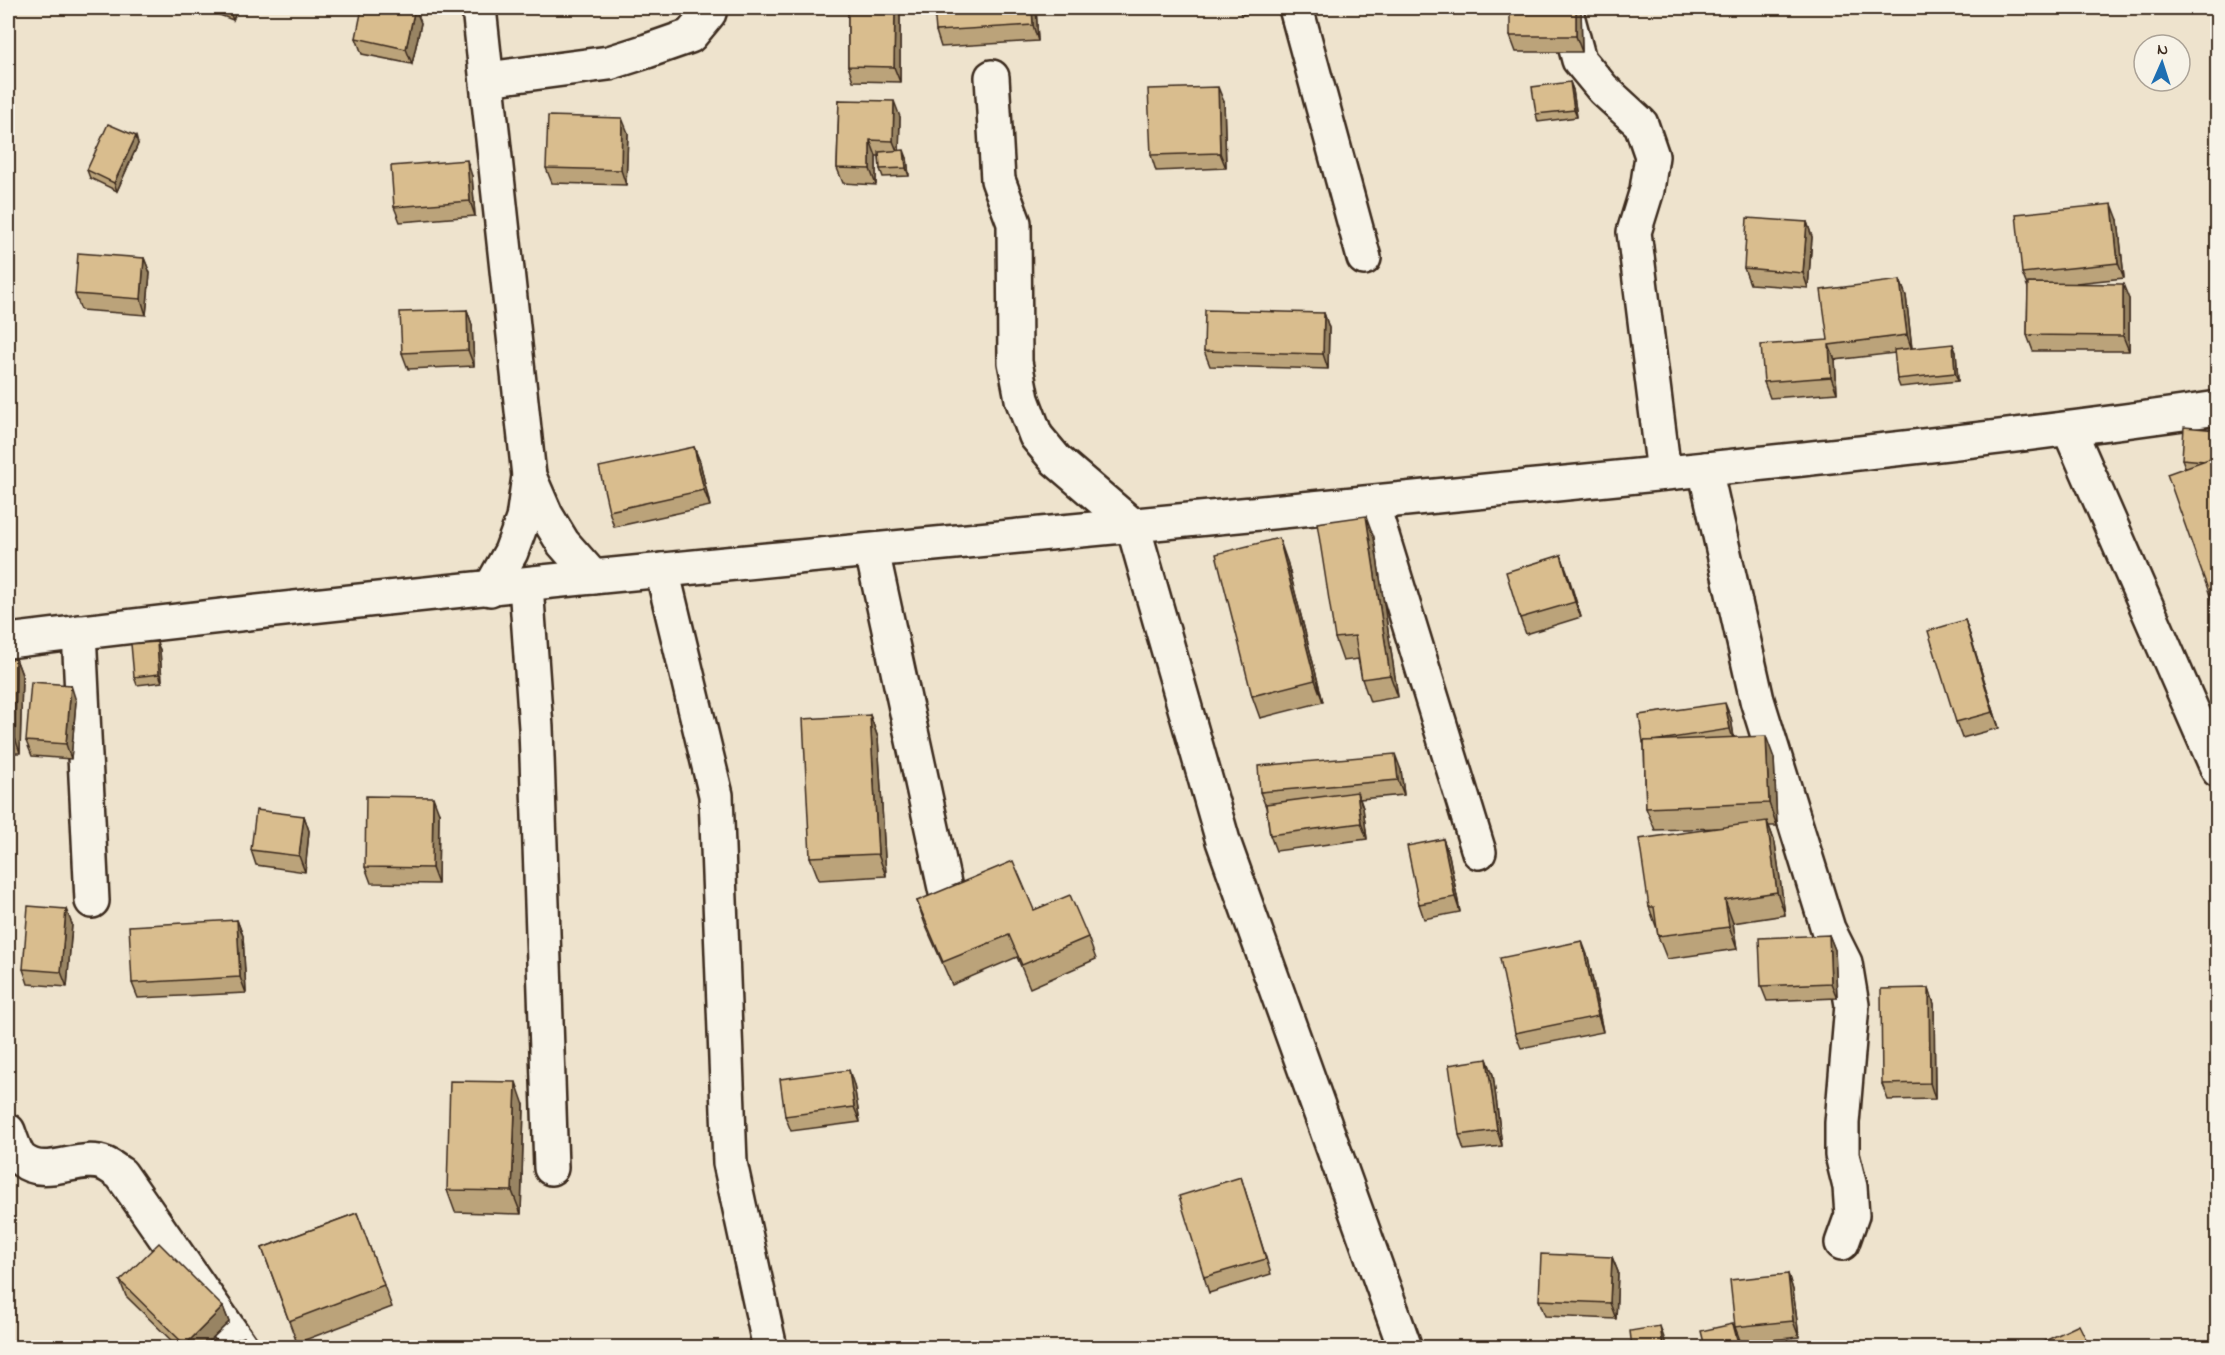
<svg xmlns="http://www.w3.org/2000/svg" width="2225" height="1355" viewBox="0 0 2225 1355" font-family="'Indie Flower',sans-serif">
  <style>
    .lines { fill: none; stroke-linecap: round; stroke-linejoin: round }
    .minor-casing { stroke: #3b2a1e; stroke-width: 38 }
    .minor { stroke: #f7f3e8; stroke-width: 33 }
    .wall { fill: #bba37a; stroke: #3b2a1e; stroke-width: 1.5 }
    .shaded-wall { fill: #988463; stroke: #3b2a1e; stroke-width: 1.5 }
    .building { fill: #d9bd8e; stroke: #3b2a1e; stroke-width: 1.5 }
  </style>
  <rect width="100%" height="100%" fill="#eee3cd"/>
  <filter id="ink" filterUnits="userSpaceOnUse"><feTurbulence type="fractalNoise" baseFrequency=".0167" numOctaves="2"/><feDisplacementMap in="SourceGraphic" scale="12" xChannelSelector="R" yChannelSelector="G"/><feConvolveMatrix kernelMatrix="1 2 1 2 8 2 1 2 1" color-interpolation-filters="sRGB"/></filter>
  <g filter="url(#ink)">
    <g class="lines">
      <g class="minor-casing">
        <g id="minor">
          <path d="M479,8L529,476L523,519L511,552L490,589"/>
          <path d="M1296,8L1364,258"/>
          <path d="M1565,8L1579,60L1603,89L1641,124L1652,156L1647,190L1634,232L1664,473"/>
          <path d="M992,77L998,180L1014,223L1015,362L1022,399L1036,436L1056,460L1133,526L1223,841L1405,1348"/>
          <path d="M487,79L609,63L647,51L690,36L709,13L710,8"/>
          <path d="M2069,429L2218,770"/>
          <path d="M1705,469L1757,700L1828,929L1845,963L1852,1005L1842,1123V1155L1850,1187L1852,1215L1842,1243"/>
          <path d="M529,476L546,515L563,543L593,577"/>
          <path d="M1372,503L1479,852"/>
          <path d="M872,551L948,902"/>
          <path d="M662,570L716,795L730,1163L770,1348"/>
          <path d="M526,585L536,728L551,1168"/>
          <path d="M79,632L92,901"/>
          <path d="M8,641C503,580 1000,540 1496,490C1737,466 1978,443 2218,408"/>
          <path d="M8,1131C11,1139 16,1155 22,1160C46,1180 80,1153 105,1164C110,1166 116,1171 121,1174L242,1348"/>
        </g>
      </g>
      <use href="#minor" class="minor"/>
    </g>
    <g class="wall">
      <path d="M201,8H238L233,20Z"/>
      <path d="M415,8L421,23L412,64L362,54L356,38Z"/>
      <path d="M848,8H898L900,13V82L853,81L848,66Z"/>
      <path d="M1036,8L1038,41L941,47L936,31Z"/>
      <path d="M1239,8H1278L1241,15Z"/>
      <path d="M1581,8L1582,52H1516L1510,36Z"/>
      <path d="M1570,82L1573,90L1577,117L1538,122L1536,114Z"/>
      <path d="M839,100L900,117L899,150L907,158L909,176L883,177L880,169L879,156H876V185L843,183L837,168Z"/>
      <path d="M1224,102L1226,168L1156,171L1151,155Z"/>
      <path d="M628,133L626,185L552,183L546,168Z"/>
      <path d="M138,144L117,191L90,178L87,170Z"/>
      <path d="M472,176L475,216L400,222L394,207Z"/>
      <path d="M2118,220L2124,278L2076,283L2129,299V351H2033L2027,335L2028,288L2022,273Z"/>
      <path d="M1807,222L1812,237L1808,288L1750,284L1744,268Z"/>
      <path d="M144,258L150,273L146,315L81,310L75,294Z"/>
      <path d="M1900,280L1906,296L1912,348L1956,352L1958,381L1900,387L1897,379L1895,353L1835,360L1837,393L1770,398L1764,382L1828,340Z"/>
      <path d="M467,310L472,325L474,366L408,369L402,353Z"/>
      <path d="M1324,313L1329,328L1328,369L1210,366L1204,351Z"/>
      <path d="M2217,430V615L2186,467H2185L2182,459Z"/>
      <path d="M694,447L700,462L710,506L614,527L609,511Z"/>
      <path d="M1374,538L1398,697L1370,702L1362,679L1358,659L1343,661L1335,638Z"/>
      <path d="M1561,555L1581,617L1526,634L1520,618Z"/>
      <path d="M1287,561L1323,702L1260,718L1252,696Z"/>
      <path d="M1965,620L1970,635L1999,728L1962,738L1956,722Z"/>
      <path d="M160,650L162,682L137,685L134,677Z"/>
      <path d="M8,659H16L22,675L20,753H8Z"/>
      <path d="M76,701L71,759L32,756L26,741Z"/>
      <path d="M870,715L878,738L886,876L819,880L810,857Z"/>
      <path d="M1731,718L1734,737L1774,758L1777,826H1769L1775,843L1785,915L1733,923L1737,949L1667,959L1658,936L1657,929L1649,907L1718,828L1655,830L1646,808L1644,745L1643,742Z"/>
      <path d="M1401,770L1404,795L1360,799L1363,808L1367,839L1276,851L1270,835L1266,807L1260,792Z"/>
      <path d="M439,813L438,884L371,883L365,867Z"/>
      <path d="M304,816L309,831L305,872L256,865L251,850Z"/>
      <path d="M1443,839L1449,855L1460,912L1424,919L1419,904Z"/>
      <path d="M917,901L1034,910L1088,937L1096,959L1030,988L1017,957L952,985L925,924Z"/>
      <path d="M237,920L243,936L246,993L138,998L132,983Z"/>
      <path d="M72,924L67,987L28,984L23,969Z"/>
      <path d="M1829,935L1835,950L1837,998L1767,1001L1761,986Z"/>
      <path d="M1588,957L1603,1032L1521,1048L1515,1033Z"/>
      <path d="M1929,988L1934,1004L1935,1099L1888,1100L1882,1084Z"/>
      <path d="M1487,1059L1493,1075L1502,1146L1464,1150L1459,1135Z"/>
      <path d="M854,1085L860,1122L791,1131L785,1116Z"/>
      <path d="M524,1105L521,1214L455,1212L447,1190Z"/>
      <path d="M1241,1177L1271,1274L1209,1293L1204,1277Z"/>
      <path d="M357,1213L392,1307L297,1343L262,1248Z"/>
      <path d="M1612,1257L1618,1272L1616,1319L1545,1316L1539,1300Z"/>
      <path d="M1788,1274L1793,1290L1799,1337L1741,1343L1735,1327Z"/>
      <path d="M120,1281L223,1307L229,1322L203,1347H178L126,1296Z"/>
    </g>
    <g class="shaded-wall">
      <path d="M228,8H238L233,20Z"/>
      <path d="M415,8L421,23L412,64L406,49Z"/>
      <path d="M895,8H898L900,13V82L894,67Z"/>
      <path d="M1032,8H1036L1038,41L1033,25Z"/>
      <path d="M1576,8H1581L1582,52L1576,36Z"/>
      <path d="M1570,82L1573,90L1577,117L1574,110Z"/>
      <path d="M1218,87L1224,102L1226,168L1220,153Z"/>
      <path d="M894,101L900,117L899,156L893,141Z"/>
      <path d="M622,118L628,133L626,185L621,170Z"/>
      <path d="M136,136L138,144L117,191L114,183Z"/>
      <path d="M870,140L876,156V185L870,169Z"/>
      <path d="M904,150L907,158L909,176L906,168Z"/>
      <path d="M467,160L472,176L475,216L470,201Z"/>
      <path d="M2112,204L2118,220L2124,278L2118,263Z"/>
      <path d="M1807,222L1812,237L1808,288L1803,273Z"/>
      <path d="M144,258L150,273L146,315L141,299Z"/>
      <path d="M1900,280L1906,296L1912,350L1907,335Z"/>
      <path d="M2123,284L2129,299V351L2123,336Z"/>
      <path d="M467,310L472,325L474,366L468,350Z"/>
      <path d="M1324,313L1329,328L1328,369L1323,354Z"/>
      <path d="M1953,344L1956,352L1958,381L1955,373Z"/>
      <path d="M1829,345L1835,360L1837,393L1831,377Z"/>
      <path d="M694,447L700,462L710,506L704,490Z"/>
      <path d="M1366,516L1374,538L1398,697L1390,675Z"/>
      <path d="M1279,538L1287,561L1323,702L1315,680Z"/>
      <path d="M1561,555L1567,571L1581,617L1575,602Z"/>
      <path d="M1965,620L1970,635L1999,728L1993,712Z"/>
      <path d="M157,642L160,650L162,682L159,674Z"/>
      <path d="M16,659L22,675L20,753L15,738Z"/>
      <path d="M71,685L76,701L71,759L66,744Z"/>
      <path d="M1725,703L1731,718L1735,745L1730,729Z"/>
      <path d="M870,715L878,738L886,876L878,854Z"/>
      <path d="M1766,736L1774,758L1777,826L1769,803Z"/>
      <path d="M1395,754L1401,770L1404,795L1398,780Z"/>
      <path d="M1357,792L1363,808L1367,839L1361,823Z"/>
      <path d="M433,797L439,813L438,884L432,868Z"/>
      <path d="M304,816L309,831L305,872L299,856Z"/>
      <path d="M1767,821L1775,843L1785,915L1777,892Z"/>
      <path d="M1443,839L1449,855L1460,912L1455,897Z"/>
      <path d="M1725,900L1733,923L1737,949L1729,927Z"/>
      <path d="M66,909L72,924L67,987L61,972Z"/>
      <path d="M237,920L243,936L246,993L240,977Z"/>
      <path d="M1829,935L1835,950L1837,998L1831,983Z"/>
      <path d="M1582,941L1588,957L1603,1032L1598,1016Z"/>
      <path d="M1929,988L1934,1004L1935,1099L1930,1083Z"/>
      <path d="M1487,1059L1493,1075L1502,1146L1497,1130Z"/>
      <path d="M849,1070L854,1085L860,1122L854,1107Z"/>
      <path d="M516,1082L524,1105L521,1214L512,1191Z"/>
      <path d="M1612,1257L1618,1272L1616,1319L1610,1303Z"/>
      <path d="M1788,1274L1793,1290L1799,1337L1793,1321Z"/>
      <path d="M223,1307L229,1322L203,1347H186L185,1345Z"/>
      <path d="M1733,1324L1738,1339L1740,1347H1739Z"/>
      <path d="M1660,1326L1665,1341L1666,1347H1663Z"/>
    </g>
    <g class="building">
      <path d="M362,8H415L406,49L356,38Z"/>
      <path d="M848,8H895L894,67L848,66Z"/>
      <path d="M934,8H1032L1033,25L936,31Z"/>
      <rect x="1510" y="8" width="66" height="28"/>
      <path d="M1570,82L1574,110L1536,114L1532,87Z"/>
      <path d="M1218,87L1220,153L1151,155L1148,89Z"/>
      <path d="M839,100L894,101L893,141L870,140V169L837,168Z"/>
      <path d="M548,116L622,118L621,170L546,168Z"/>
      <path d="M108,124L136,136L114,183L87,170Z"/>
      <path d="M904,150L906,168L880,169L879,152Z"/>
      <path d="M467,160L470,201L394,207L391,166Z"/>
      <path d="M2112,204L2118,263L2022,273L2016,214Z"/>
      <path d="M1747,218L1807,222L1803,273L1744,268Z"/>
      <path d="M78,253L144,258L141,299L75,294Z"/>
      <path d="M1900,280L1907,335L1829,345L1831,377L1764,382L1761,345L1828,340L1821,290Z"/>
      <path d="M2028,283L2123,284V336L2027,335Z"/>
      <path d="M467,310L468,350L402,353L400,312Z"/>
      <path d="M1205,310L1324,313L1323,354L1204,351Z"/>
      <path d="M1953,344L1955,373L1897,379L1894,350Z"/>
      <path d="M2184,427L2217,430V456L2205,461L2182,459Z"/>
      <path d="M694,447L704,490L609,511L599,467Z"/>
      <path d="M2217,456V615L2167,474Z"/>
      <path d="M1366,516L1390,675L1362,679L1355,636L1335,638L1317,523Z"/>
      <path d="M1279,538L1315,680L1252,696L1216,554Z"/>
      <path d="M1561,555L1575,602L1520,618L1506,572Z"/>
      <path d="M1965,620L1993,712L1956,722L1928,631Z"/>
      <path d="M157,642L159,674L134,677L131,644Z"/>
      <path d="M8,659H16L15,738H8Z"/>
      <path d="M31,682L71,685L66,744L26,741Z"/>
      <path d="M1725,703L1730,729L1653,741H1644L1643,742L1639,715Z"/>
      <path d="M870,715L878,854L810,857L803,719Z"/>
      <path d="M1766,736L1769,803L1646,808L1644,741Z"/>
      <path d="M1395,754L1398,780L1260,792L1258,766Z"/>
      <path d="M1357,792L1361,823L1270,835L1266,804Z"/>
      <path d="M366,796L433,797L432,868L365,867Z"/>
      <path d="M256,810L304,816L299,856L251,850Z"/>
      <path d="M1767,821L1777,892L1725,900L1729,927L1658,936L1654,907H1649L1639,839Z"/>
      <path d="M1443,839L1455,897L1419,904L1407,846Z"/>
      <path d="M1013,861L1034,910L1070,895L1088,937L1022,965L1009,935L943,962L917,901Z"/>
      <path d="M28,906L66,909L61,972L23,969Z"/>
      <path d="M237,920L240,977L132,983L129,926Z"/>
      <path d="M1829,935L1831,983L1761,986L1759,938Z"/>
      <path d="M1582,941L1598,1016L1515,1033L1500,958Z"/>
      <path d="M1929,988L1930,1083L1882,1084L1881,989Z"/>
      <path d="M1487,1059L1497,1130L1459,1135L1449,1065Z"/>
      <path d="M849,1070L854,1107L785,1116L780,1079Z"/>
      <path d="M450,1081L516,1082L512,1191L447,1190Z"/>
      <path d="M1241,1177L1266,1259L1204,1277L1179,1196Z"/>
      <path d="M357,1213L384,1285L289,1321L262,1248Z"/>
      <path d="M159,1243L223,1307L185,1345L120,1281Z"/>
      <path d="M1541,1254L1612,1257L1610,1303L1539,1300Z"/>
      <path d="M1788,1274L1793,1321L1735,1327L1730,1280Z"/>
      <path d="M1733,1324L1739,1347H1705L1701,1331Z"/>
      <path d="M2079,1325L2090,1347H2032Z"/>
      <path d="M1660,1326L1663,1347H1632L1630,1331Z"/>
      <path d="M244,1337L248,1347H217Z"/>
    </g>
  </g>
  <rect width="2225" height="1355" fill="none" stroke="#f7f3e8" stroke-width="30"/>
  <rect x="15" y="15" width="2195" height="1325" fill="none" stroke="#3b2a1e" stroke-width="2" filter="url(#ink)"/>
  <g transform="translate(2162 63) rotate(3)"><circle r="28" fill="#f7f3e8" stroke="#aca397" stroke-width="1.5"/>
  <path d="M0-4.5L10 22L0 15L-10 22Z" fill="#1f6fb2"/>
  <text y="-9" font-size="16" font-weight="bold" text-anchor="middle" fill="#3b2a1e">N</text>
  </g>
</svg>
